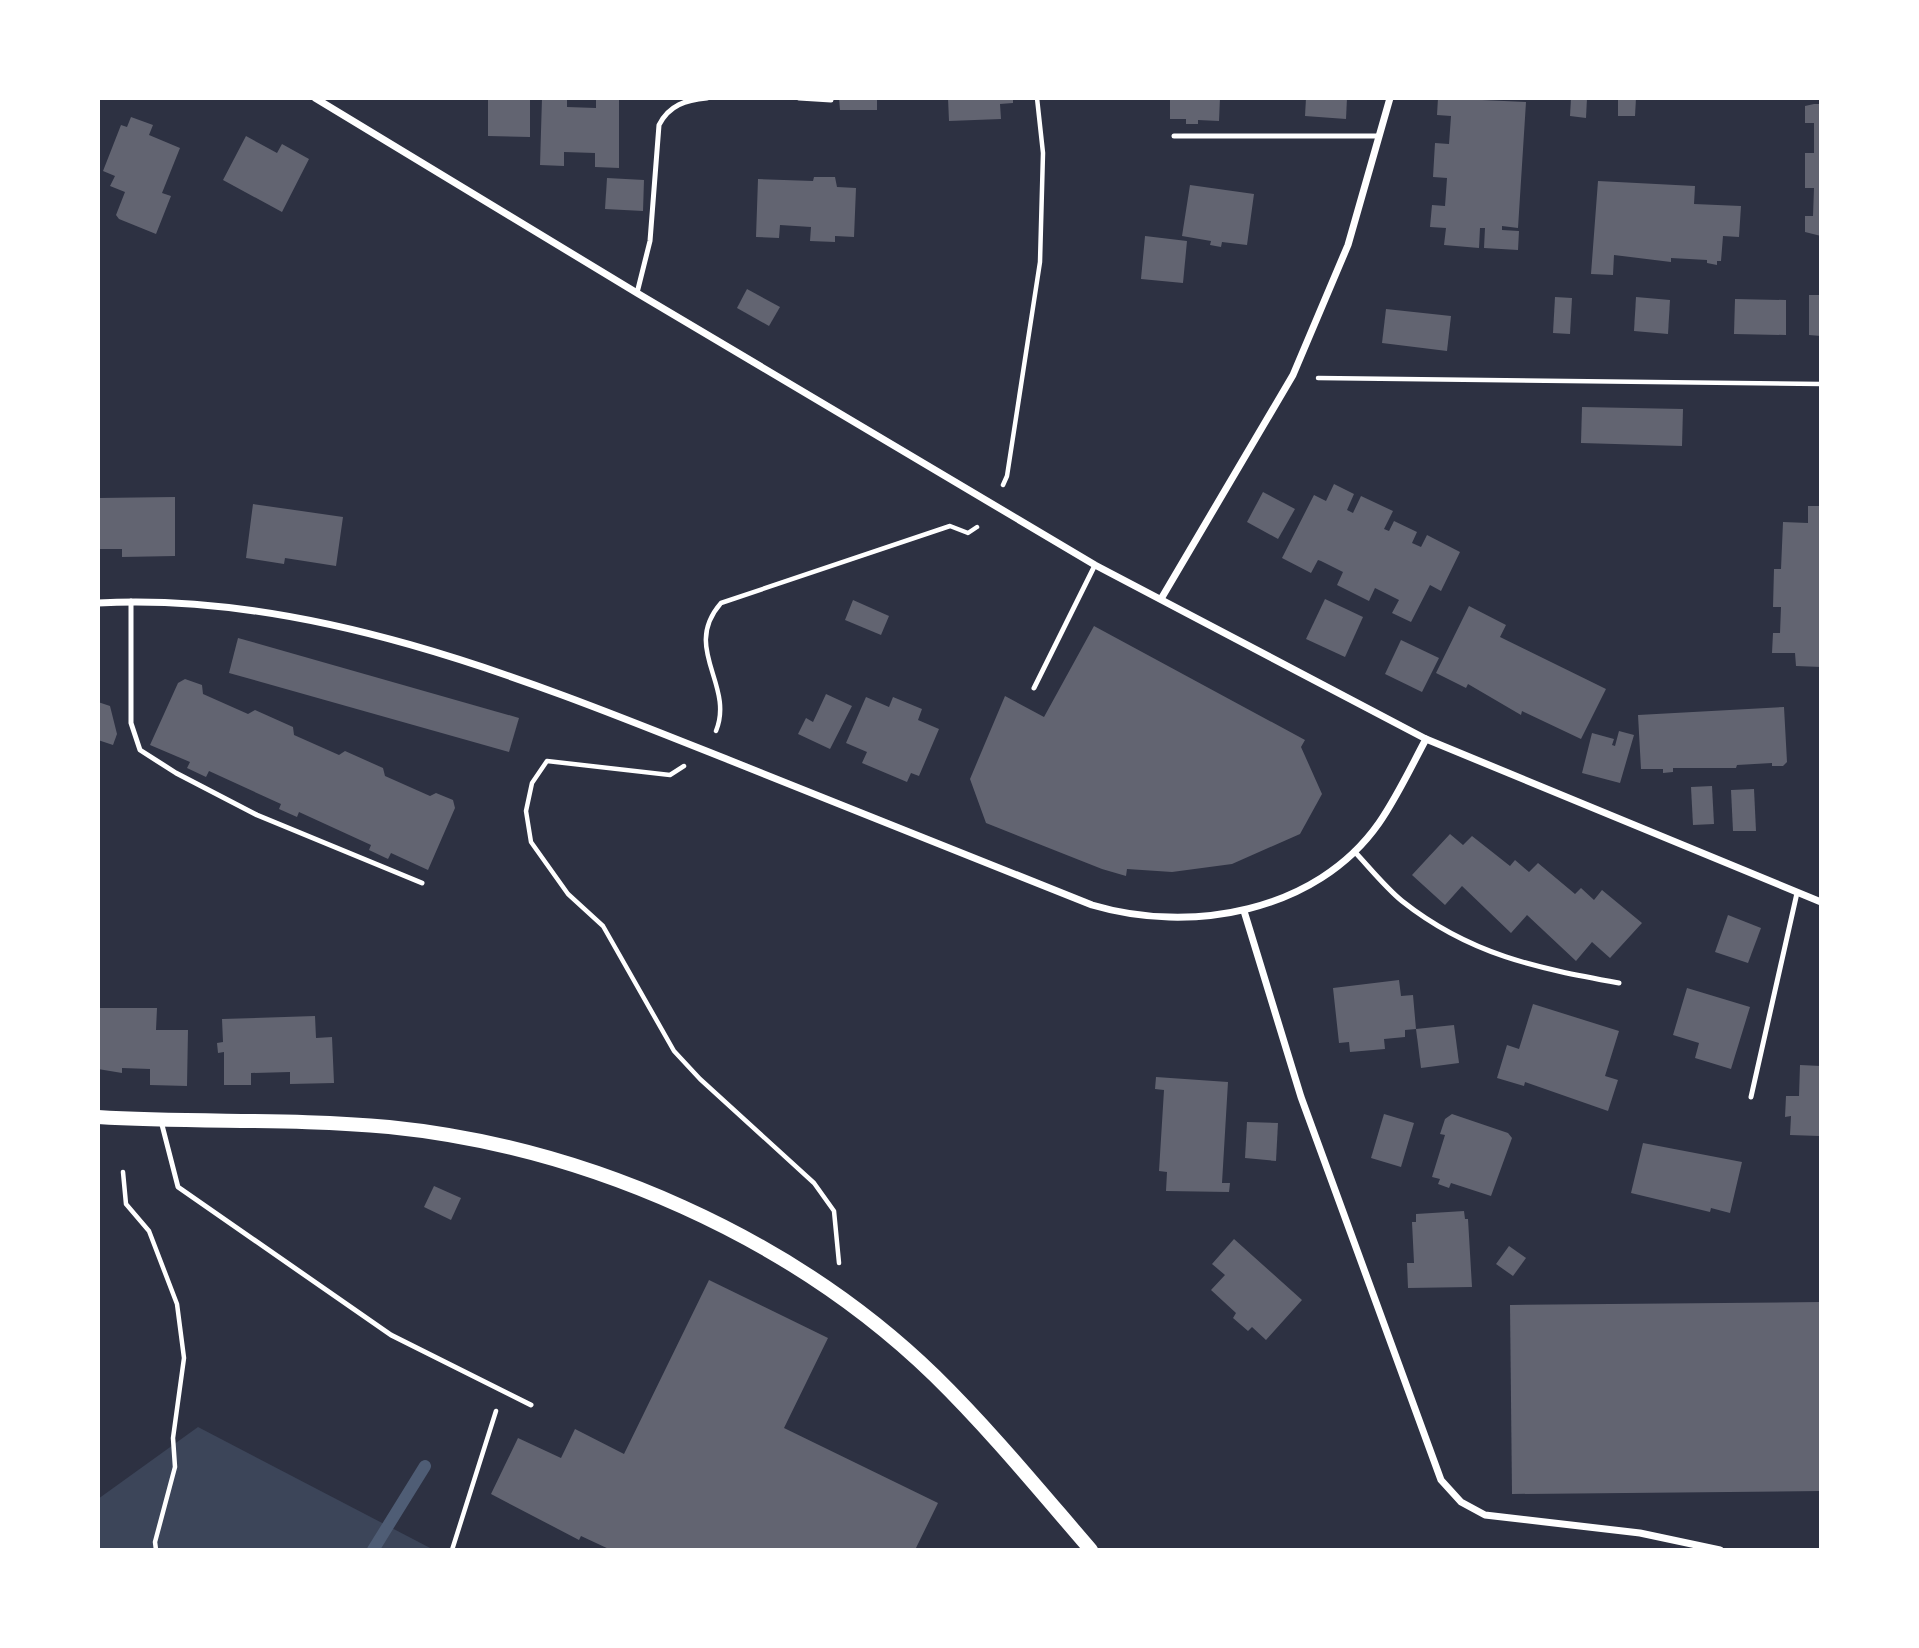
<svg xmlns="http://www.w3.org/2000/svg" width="1919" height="1648" viewBox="0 0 1919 1648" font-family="'PT Sans Narrow',sans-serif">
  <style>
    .green { fill: #3c4559 }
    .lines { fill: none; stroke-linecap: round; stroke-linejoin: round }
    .stream { stroke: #4f5d75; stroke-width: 12 }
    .building { fill: #626471 }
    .path { stroke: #fff; stroke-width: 4.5 }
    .service { stroke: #fff; stroke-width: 5 }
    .minor { stroke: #fff; stroke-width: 7 }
    .secondary { stroke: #fff; stroke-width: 14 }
  </style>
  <rect width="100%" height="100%" fill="#2d3142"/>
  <path class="green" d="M198,1427L434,1550H98V1499Z"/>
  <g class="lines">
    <path class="stream" d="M373,1550L425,1466"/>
  </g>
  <g class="building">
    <path d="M488,98H530V137L488,136Z"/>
    <path d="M542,98L567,100V107L596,108V99L619,100V168L595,167V153L564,152V166L540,165Z"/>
    <path d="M839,98H877V110H840Z"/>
    <path d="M948,98H1013V103L1000,104L1001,119L949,121Z"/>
    <path d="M1170,98H1220L1219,121L1198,120V124H1186V119H1170Z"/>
    <path d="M1306,98H1347L1346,119L1305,116Z"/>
    <path d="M1438,98L1526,102L1518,228L1502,226V230L1519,231L1518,250L1484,248L1485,228H1480L1479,248L1444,245L1446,228L1430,227L1432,205L1445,206L1447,178L1433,177L1435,143L1449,144L1451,116L1437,115Z"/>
    <path d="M1571,98H1587L1586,118L1570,116Z"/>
    <path d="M1618,98H1636L1635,116H1618Z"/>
    <path d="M1814,104H1821V236L1805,232V216H1813L1814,188H1805V153H1814V123H1805V106Z"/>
    <path d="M131,117L153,125L149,135L180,148L162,193L171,196L156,234L119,219L116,215L125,192L110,186L115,176L103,171L121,125L127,127Z"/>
    <path d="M246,136L277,153L282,144L309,159L282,212L223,180Z"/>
    <path d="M814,177H835L837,187L856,188L854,237L835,236V242L810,241L811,227L780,225L779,238L756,237L758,179L813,181Z"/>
    <path d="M607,178L644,180L643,211L605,209Z"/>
    <path d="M1598,181L1695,186L1694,204L1741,206L1739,237L1723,236L1721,261H1717V265L1707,263V260L1671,258V262L1614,255L1613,275L1591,274Z"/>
    <path d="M1190,185L1254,194L1247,245L1222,242L1221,247L1210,245L1211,241L1182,236Z"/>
    <path d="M1145,236L1187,241L1183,283L1141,279Z"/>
    <path d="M747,289L780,307L769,326L737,308Z"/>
    <path d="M1809,295H1821V336L1809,335Z"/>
    <path d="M1555,297L1572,298L1570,334L1553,333Z"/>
    <path d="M1636,297L1670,300L1668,334L1634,331Z"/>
    <path d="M1735,299L1786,300V335L1734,334Z"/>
    <path d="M1386,309L1451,316L1447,351L1382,343Z"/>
    <path d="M1582,407L1683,409L1682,446L1581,443Z"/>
    <path d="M1334,484L1354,494L1347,510L1353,513L1361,496L1393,511L1384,529L1389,531L1394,521L1417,532L1412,543L1421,547L1427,535L1460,552L1441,591L1430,585L1411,622L1392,613L1399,600L1375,588L1369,601L1337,585L1343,572L1321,561L1318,560L1311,573L1282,558L1314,495L1326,501Z"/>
    <path d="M1263,492L1295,509L1278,539L1247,522Z"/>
    <path d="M175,497V556L122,557V549H98V498Z"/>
    <path d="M253,504L343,517L336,566L285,558L284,564L246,558Z"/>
    <path d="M1808,506H1821V667L1796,666L1795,653H1772L1773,633H1780L1781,607H1773L1774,569H1781L1783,522L1808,523Z"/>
    <path d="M1325,599L1363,617L1345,657L1306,639Z"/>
    <path d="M853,600L889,616L881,635L845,620Z"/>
    <path d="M1469,606L1506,625L1500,637L1606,689L1581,739L1522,711L1521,715L1468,684L1466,688L1436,673Z"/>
    <path d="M1094,626L1305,740L1301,747L1322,794L1300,834L1232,864L1172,872L1127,869L1126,876L1102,869L986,823L970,779L1005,696L1044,717Z"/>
    <path d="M238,638L519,718L509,752L229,673Z"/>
    <path d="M1401,640L1439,658L1422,692L1385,674Z"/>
    <path d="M185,679L202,685L203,694L248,714L255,710L293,727L294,735L339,755L345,751L383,768L385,776L430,796L436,793L453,800L455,808L428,870L391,853L388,859L369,850L371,845L299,812L297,817L279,809L281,804L209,771L206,777L187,768L190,762L150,745L178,683Z"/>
    <path d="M826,694L852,706L830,749L798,734L806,718L813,722Z"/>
    <path d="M866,697L889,707L893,697L922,709L918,720L939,729L919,776L911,773L907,782L862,763L867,752L846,743Z"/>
    <path d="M98,702L110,706L117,734L113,745L98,740Z"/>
    <path d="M1784,707L1787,762L1783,766H1772V763L1737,765L1736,768H1673V772L1663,773V769H1641L1638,715Z"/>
    <path d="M1619,731L1634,735L1620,783L1582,773L1592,733L1614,739L1612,745L1615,746Z"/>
    <path d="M1712,786L1714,824L1693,825L1691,787Z"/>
    <path d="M1754,789L1756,831H1733L1731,790Z"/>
    <path d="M1450,834L1463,845L1472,836L1510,866L1515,860L1529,872L1538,863L1575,894L1581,888L1594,900L1602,890L1642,923L1610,958L1592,942L1576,961L1527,915L1511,933L1462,886L1445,905L1412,875Z"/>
    <path d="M1728,915L1761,928L1748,963L1715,952Z"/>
    <path d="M1399,980L1401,996L1413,995L1416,1029L1405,1030V1037L1384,1039L1385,1049L1350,1052L1349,1042L1339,1043L1333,988Z"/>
    <path d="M1687,988L1750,1007L1731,1069L1695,1058L1699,1043L1673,1035Z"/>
    <path d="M1533,1004L1619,1031L1605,1076L1618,1080L1608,1111L1525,1082L1524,1086L1497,1078L1507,1045L1519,1049Z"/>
    <path d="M98,1008H157L156,1030H188L187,1086L150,1085V1069L122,1068V1073L98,1069Z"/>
    <path d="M315,1016L316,1038L332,1037L334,1083L290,1084V1072L251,1073V1085H224V1052L218,1053L217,1043L223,1042L222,1019Z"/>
    <path d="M1454,1025L1459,1063L1421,1068L1416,1029Z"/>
    <path d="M1800,1065L1821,1066L1819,1136L1790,1135L1791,1116L1785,1117L1786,1096H1799Z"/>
    <path d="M1156,1077L1228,1082L1222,1183H1230L1229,1192L1166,1191L1167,1172L1159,1171L1164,1090L1155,1089Z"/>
    <path d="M1384,1114L1414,1123L1401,1167L1371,1158Z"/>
    <path d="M1452,1114L1508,1133L1512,1138L1491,1196L1451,1183L1449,1188L1438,1184L1440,1179L1432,1177L1445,1135L1440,1134L1445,1119Z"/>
    <path d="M1247,1122L1278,1123L1276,1161L1245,1158Z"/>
    <path d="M1643,1143L1742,1162L1730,1213L1711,1208L1710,1212L1631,1193Z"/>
    <path d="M434,1186L461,1198L451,1220L424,1207Z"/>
    <path d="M1464,1211L1465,1219H1468L1472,1287L1408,1288L1407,1263H1414L1412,1222H1416V1214Z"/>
    <path d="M1234,1239L1302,1300L1266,1340L1252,1327L1248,1331L1233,1318L1236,1313L1211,1290L1225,1275L1212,1264Z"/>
    <path d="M1509,1246L1526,1258L1513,1276L1496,1264Z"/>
    <path d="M709,1280L828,1338L784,1428L938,1503L915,1550H611L581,1536L579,1540L491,1494L518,1438L561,1458L575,1429L624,1454Z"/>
    <path d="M1821,1302V1491L1512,1494L1510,1305Z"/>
  </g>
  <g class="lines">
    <g class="path">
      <path d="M1318,378L1821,384"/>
      <path d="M1003,485L1007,476L1040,262L1043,153L1037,98"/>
      <path d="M716,731C735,684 681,649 721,603L950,526L968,533L977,527"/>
      <path d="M684,766L670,775L547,761L532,783L526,811L531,842L568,894L603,926L674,1051L700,1079L814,1183L834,1211L839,1263"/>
      <path d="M123,1172L126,1204L149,1231L177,1304L184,1358L173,1438L175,1467L155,1542L156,1550"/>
      <path d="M452,1550L496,1411"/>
    </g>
    <g class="service">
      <path d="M799,98L831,100"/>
      <path d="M1174,136H1379"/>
      <path d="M637,293L650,241L659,125C669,105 686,100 707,98"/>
      <path d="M131,601V723L140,750L176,773L257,815L422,883"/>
      <path d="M1034,688L1095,565"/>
      <path d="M1354,851C1370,868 1385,887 1402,901C1470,955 1537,968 1619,983"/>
      <path d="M1751,1097L1797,893"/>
      <path d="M161,1121L178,1187L391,1335L531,1405"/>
    </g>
    <g class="minor">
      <path d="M315,98L637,293L1095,565L1426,739L1821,902"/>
      <path d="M1161,599L1293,375L1348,245L1390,98"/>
      <path d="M98,603C313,591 533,682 729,760C850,808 971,856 1092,905C1190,934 1316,913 1379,823C1397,797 1411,767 1426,739"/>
      <path d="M1244,911L1301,1097L1441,1480L1461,1502L1485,1515L1640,1533L1720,1550"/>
    </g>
    <path class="secondary" d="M98,1117C195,1123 292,1118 389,1127C587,1147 792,1237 935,1376C991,1431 1040,1491 1091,1550"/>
  </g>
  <rect width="1919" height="1648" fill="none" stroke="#ffffff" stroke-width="200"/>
</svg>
